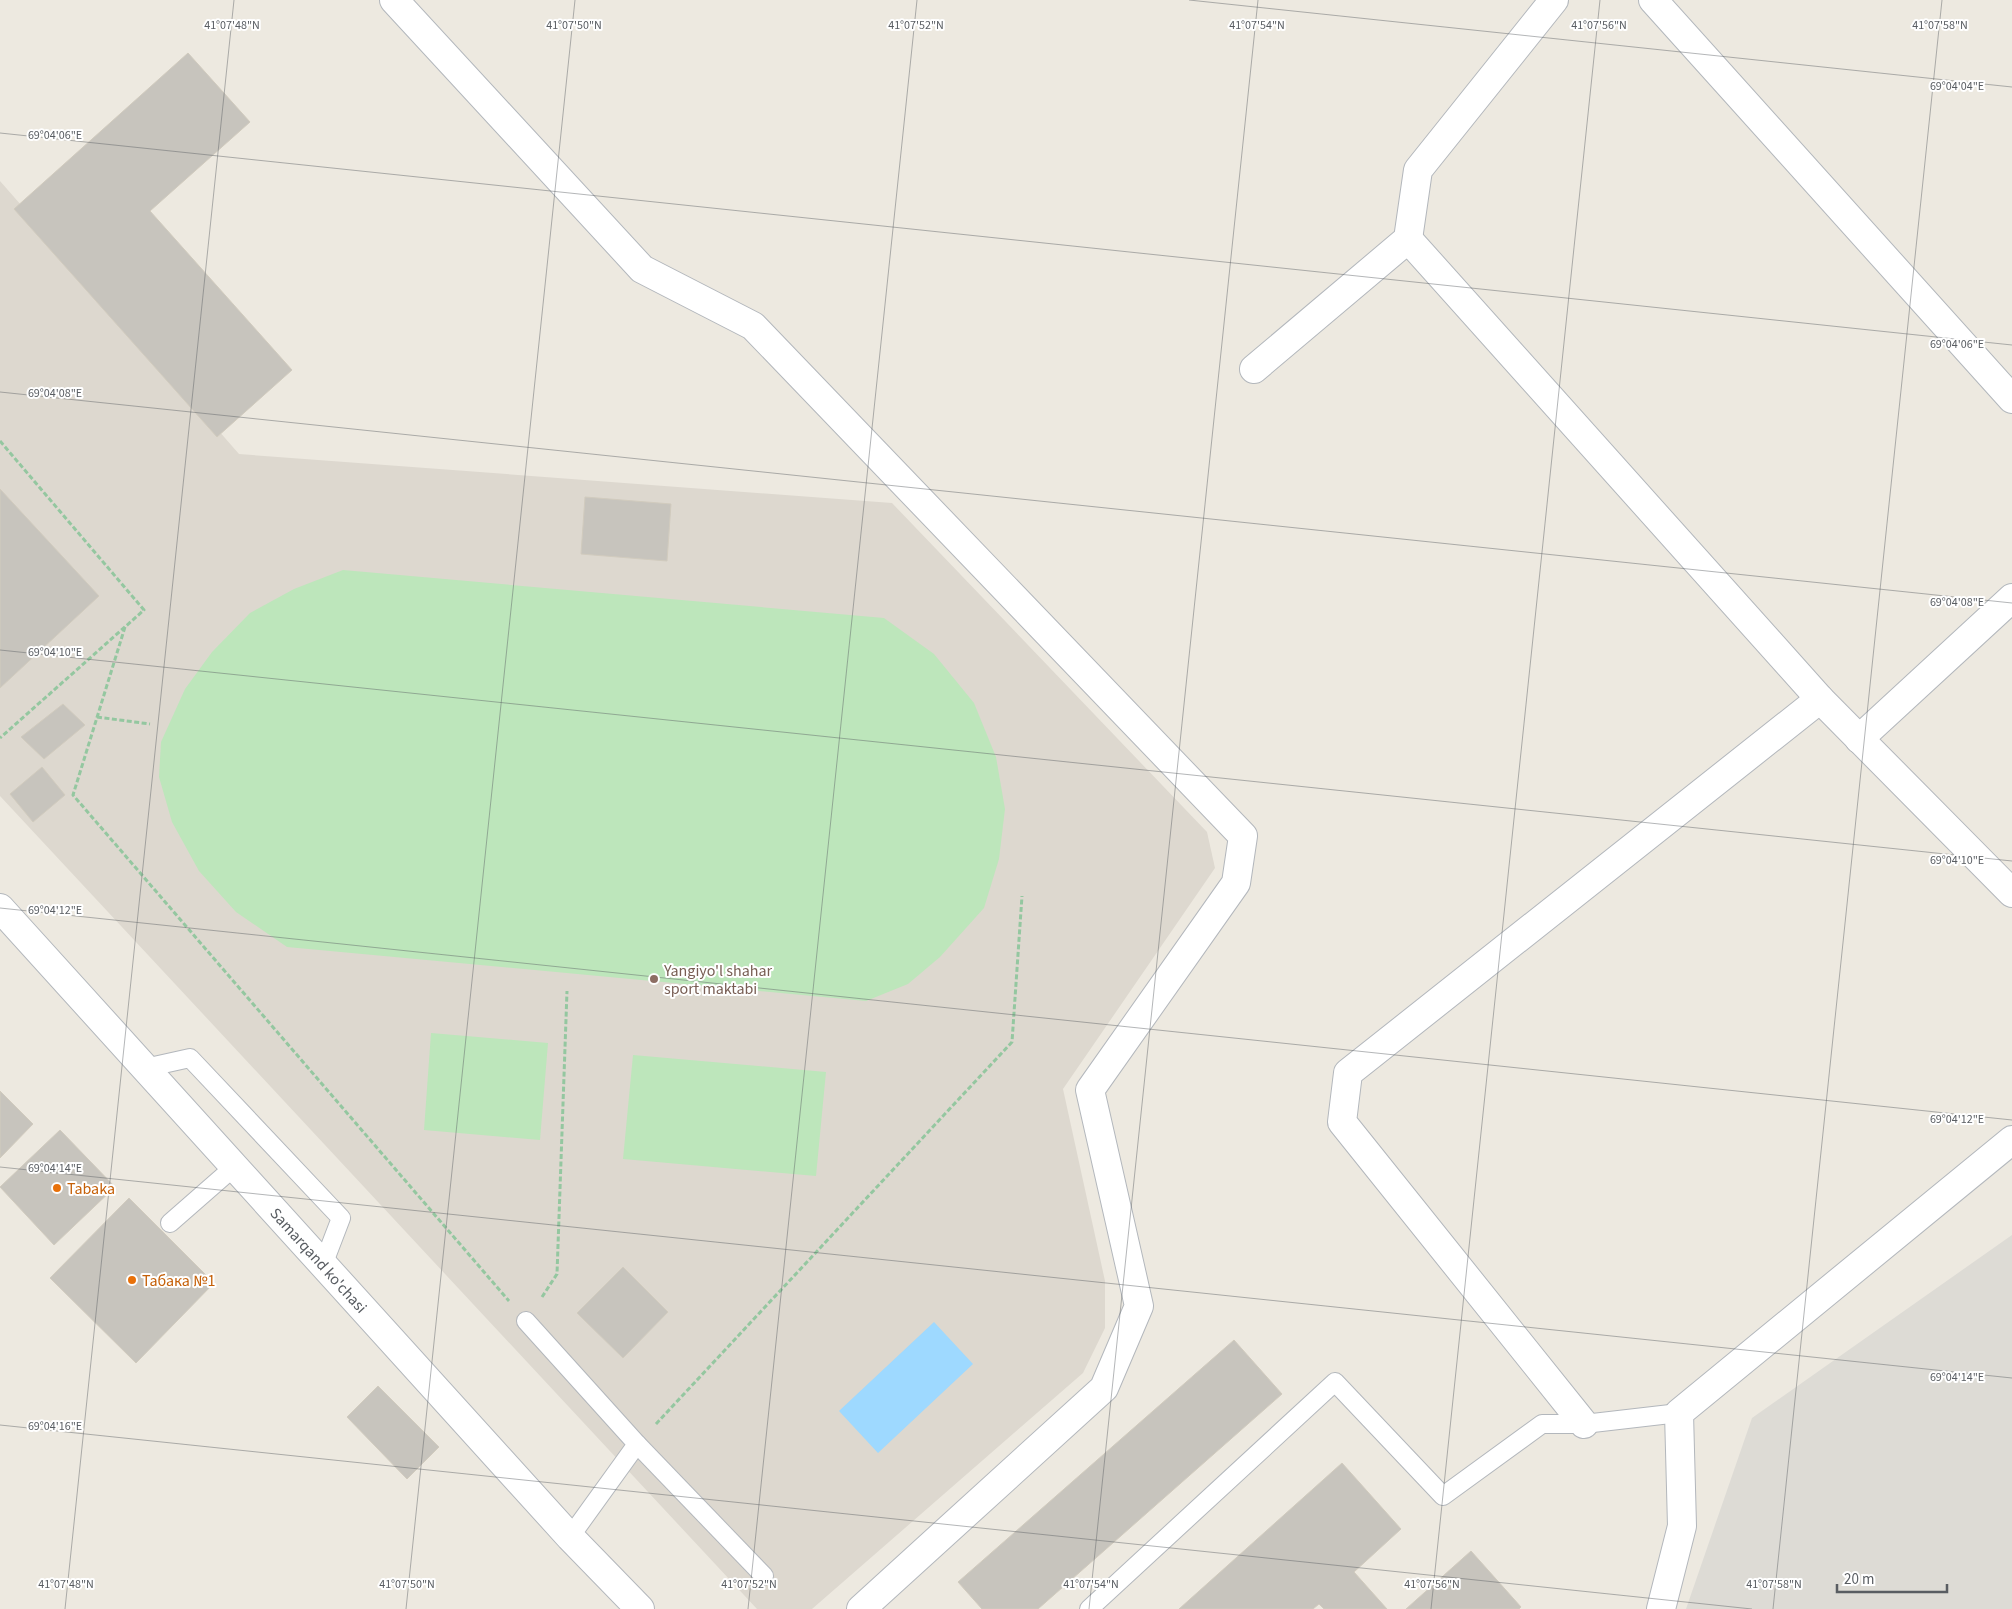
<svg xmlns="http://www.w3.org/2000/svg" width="2012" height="1609" viewBox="0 0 2012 1609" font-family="'Source Sans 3',sans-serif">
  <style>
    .industrial { fill: #dddbd5 }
    .education { fill: #ddd8cf }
    .green { fill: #bde6bb }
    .water { fill: #9ed9ff }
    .building { fill: #c7c4bd; stroke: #d1cbbe }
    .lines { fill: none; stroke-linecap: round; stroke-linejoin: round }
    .lane-casing { stroke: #b3b7bc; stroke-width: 20 }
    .street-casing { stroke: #b3b7bc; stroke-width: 30 }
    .path { stroke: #94c7a0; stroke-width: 3; stroke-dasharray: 5 2.5; stroke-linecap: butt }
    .lane { stroke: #fff; stroke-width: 18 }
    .street { stroke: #fff; stroke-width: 28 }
    .ticks { fill: none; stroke: #595d62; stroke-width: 1; stroke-opacity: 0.45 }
    .education-dot { fill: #8d6e63; stroke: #fff; stroke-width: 2 }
    .food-dot { fill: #e8710a; stroke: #fff; stroke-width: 2 }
    .labels { text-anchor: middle; stroke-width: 4; stroke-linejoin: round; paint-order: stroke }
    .education-label { font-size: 16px; fill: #785e54; stroke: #fff; text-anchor: start }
    .food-label { font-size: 16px; fill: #c56008; stroke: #fff; text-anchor: start }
    .street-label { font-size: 16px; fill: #595d62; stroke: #fff }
    .ticks-label { font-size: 12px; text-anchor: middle; fill: #595d62; stroke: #fff; stroke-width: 4; stroke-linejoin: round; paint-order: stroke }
  </style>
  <rect width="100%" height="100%" fill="#ede9e0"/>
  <path class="industrial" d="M2012,1235V1609H1686L1752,1418Z"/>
  <path class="education" d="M0,181L239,454L892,503L1207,832L1215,868L1063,1089L1105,1281V1328L1083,1373L812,1609H757L0,796Z"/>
  <g class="green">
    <path d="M343,570L884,618L934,654L974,703L996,757L1005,809L999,859L984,908L940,957L908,984L866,1001L287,947L236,912L199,871L172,822L159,777L161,742L185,689L212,652L250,613L294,589Z"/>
    <path d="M431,1033L548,1043L540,1140L424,1130Z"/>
    <path d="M633,1055L826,1072L816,1176L623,1159Z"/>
  </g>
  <path class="water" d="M934,1322L973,1364L878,1453L839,1411Z"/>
  <g class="building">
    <path d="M188,53L250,122L150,211L292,370L217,437L14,209Z"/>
    <path d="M0,489L99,596L0,688Z"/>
    <path d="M585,497L671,504L667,561L581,554Z"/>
    <path d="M63,704L85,725L44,759L21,737Z"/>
    <path d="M42,767L65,795L33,822L10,794Z"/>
    <path d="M0,1091L33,1124L0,1158Z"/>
    <path d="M60,1130L115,1187L54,1245L0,1187Z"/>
    <path d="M129,1198L214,1283L136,1363L50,1278Z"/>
    <path d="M623,1267L668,1312L623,1358L577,1313Z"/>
    <path d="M1234,1340L1282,1394L1038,1609H982L958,1582Z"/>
    <path d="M378,1386L439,1447L407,1479L347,1417Z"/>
    <path d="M1342,1463L1401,1529L1354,1572L1387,1609H1324L1319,1604L1313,1609H1179Z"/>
    <path d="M1471,1551L1521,1607L1519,1609H1406Z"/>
  </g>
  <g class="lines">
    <g class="lane-casing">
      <g id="lane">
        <path d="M145,1068L190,1058L341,1218L323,1265"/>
        <path d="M170,1223L234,1167"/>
        <path d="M526,1321L637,1444L570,1537"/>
        <path d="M637,1444L764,1576"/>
        <path d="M1089,1609L1335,1382L1443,1496L1542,1424H1584L1679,1413"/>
      </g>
    </g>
    <g class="street-casing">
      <g id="street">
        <path d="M394,0L642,269L753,326L1243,836L1236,883L1090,1090L1139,1306L1104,1388L861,1609"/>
        <path d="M1653,0L2012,399"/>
        <path d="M1408,239L1820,699L2012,893"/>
        <path d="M1254,369L1408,239L1418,170L1554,0"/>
        <path d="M1859,739L2012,598"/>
        <path d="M0,908L570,1537L640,1609"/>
        <path d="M1584,1424L1342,1122L1348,1073L1820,699"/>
        <path d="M1661,1609L1682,1526L1679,1413L2012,1140"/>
      </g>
    </g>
    <g class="path">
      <path d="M0,441L144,610L0,738"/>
      <path d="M125,627L73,795L509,1301"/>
      <path d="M97,717L150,724"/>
      <path d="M542,1297L557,1274L567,991"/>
      <path d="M656,1424L1012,1042L1022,896"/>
    </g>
    <use href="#lane" class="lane"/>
    <use href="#street" class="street"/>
  </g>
  <path class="ticks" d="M1189,0L2012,87M0,133L2012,345M0,392L2012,603M0,650L2012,861M0,908L2012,1120M0,1167L2012,1378M0,1425L1752,1609M65,1609L234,0M406,1609L575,0M748,1609L917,0M1089,1609L1258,0M1431,1609L1600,0M1773,1609L1942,0"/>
  <circle class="education-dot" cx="654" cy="979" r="5"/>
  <g class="food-dot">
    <circle cx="57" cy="1188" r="5"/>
    <circle cx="132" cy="1280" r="5"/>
  </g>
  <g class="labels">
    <g class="education-label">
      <text x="664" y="976">Yangiyo'l shahar<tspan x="664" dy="18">sport maktabi</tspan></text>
    </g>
    <g class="food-label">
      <text x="67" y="1194">Tabaka</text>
      <text x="142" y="1286">Табака №1</text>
    </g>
    <g class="street-label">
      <text transform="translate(319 1260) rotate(48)" y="6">Samarqand ko'chasi</text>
    </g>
  </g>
  <g class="ticks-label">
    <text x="232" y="29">41°07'48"N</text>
    <text x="574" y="29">41°07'50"N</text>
    <text x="916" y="29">41°07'52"N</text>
    <text x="1257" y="29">41°07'54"N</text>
    <text x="1599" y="29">41°07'56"N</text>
    <text x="1940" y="29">41°07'58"N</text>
    <text x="1957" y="90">69°04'04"E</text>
    <text x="55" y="139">69°04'06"E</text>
    <text x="1957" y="348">69°04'06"E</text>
    <text x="55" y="397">69°04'08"E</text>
    <text x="1957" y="606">69°04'08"E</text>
    <text x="55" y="656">69°04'10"E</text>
    <text x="1957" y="864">69°04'10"E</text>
    <text x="55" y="914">69°04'12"E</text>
    <text x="1957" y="1123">69°04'12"E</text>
    <text x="55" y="1172">69°04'14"E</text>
    <text x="1957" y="1381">69°04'14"E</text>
    <text x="55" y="1430">69°04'16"E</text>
    <text x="66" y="1588">41°07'48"N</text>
    <text x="407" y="1588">41°07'50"N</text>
    <text x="749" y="1588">41°07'52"N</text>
    <text x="1091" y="1588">41°07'54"N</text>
    <text x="1432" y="1588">41°07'56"N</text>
    <text x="1774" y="1588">41°07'58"N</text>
  </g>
  <path d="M1837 1584v8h110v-8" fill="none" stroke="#595d62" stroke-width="2.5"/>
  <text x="1844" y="1584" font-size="15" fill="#595d62" stroke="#ffffff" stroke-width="4" paint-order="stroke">20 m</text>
</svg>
